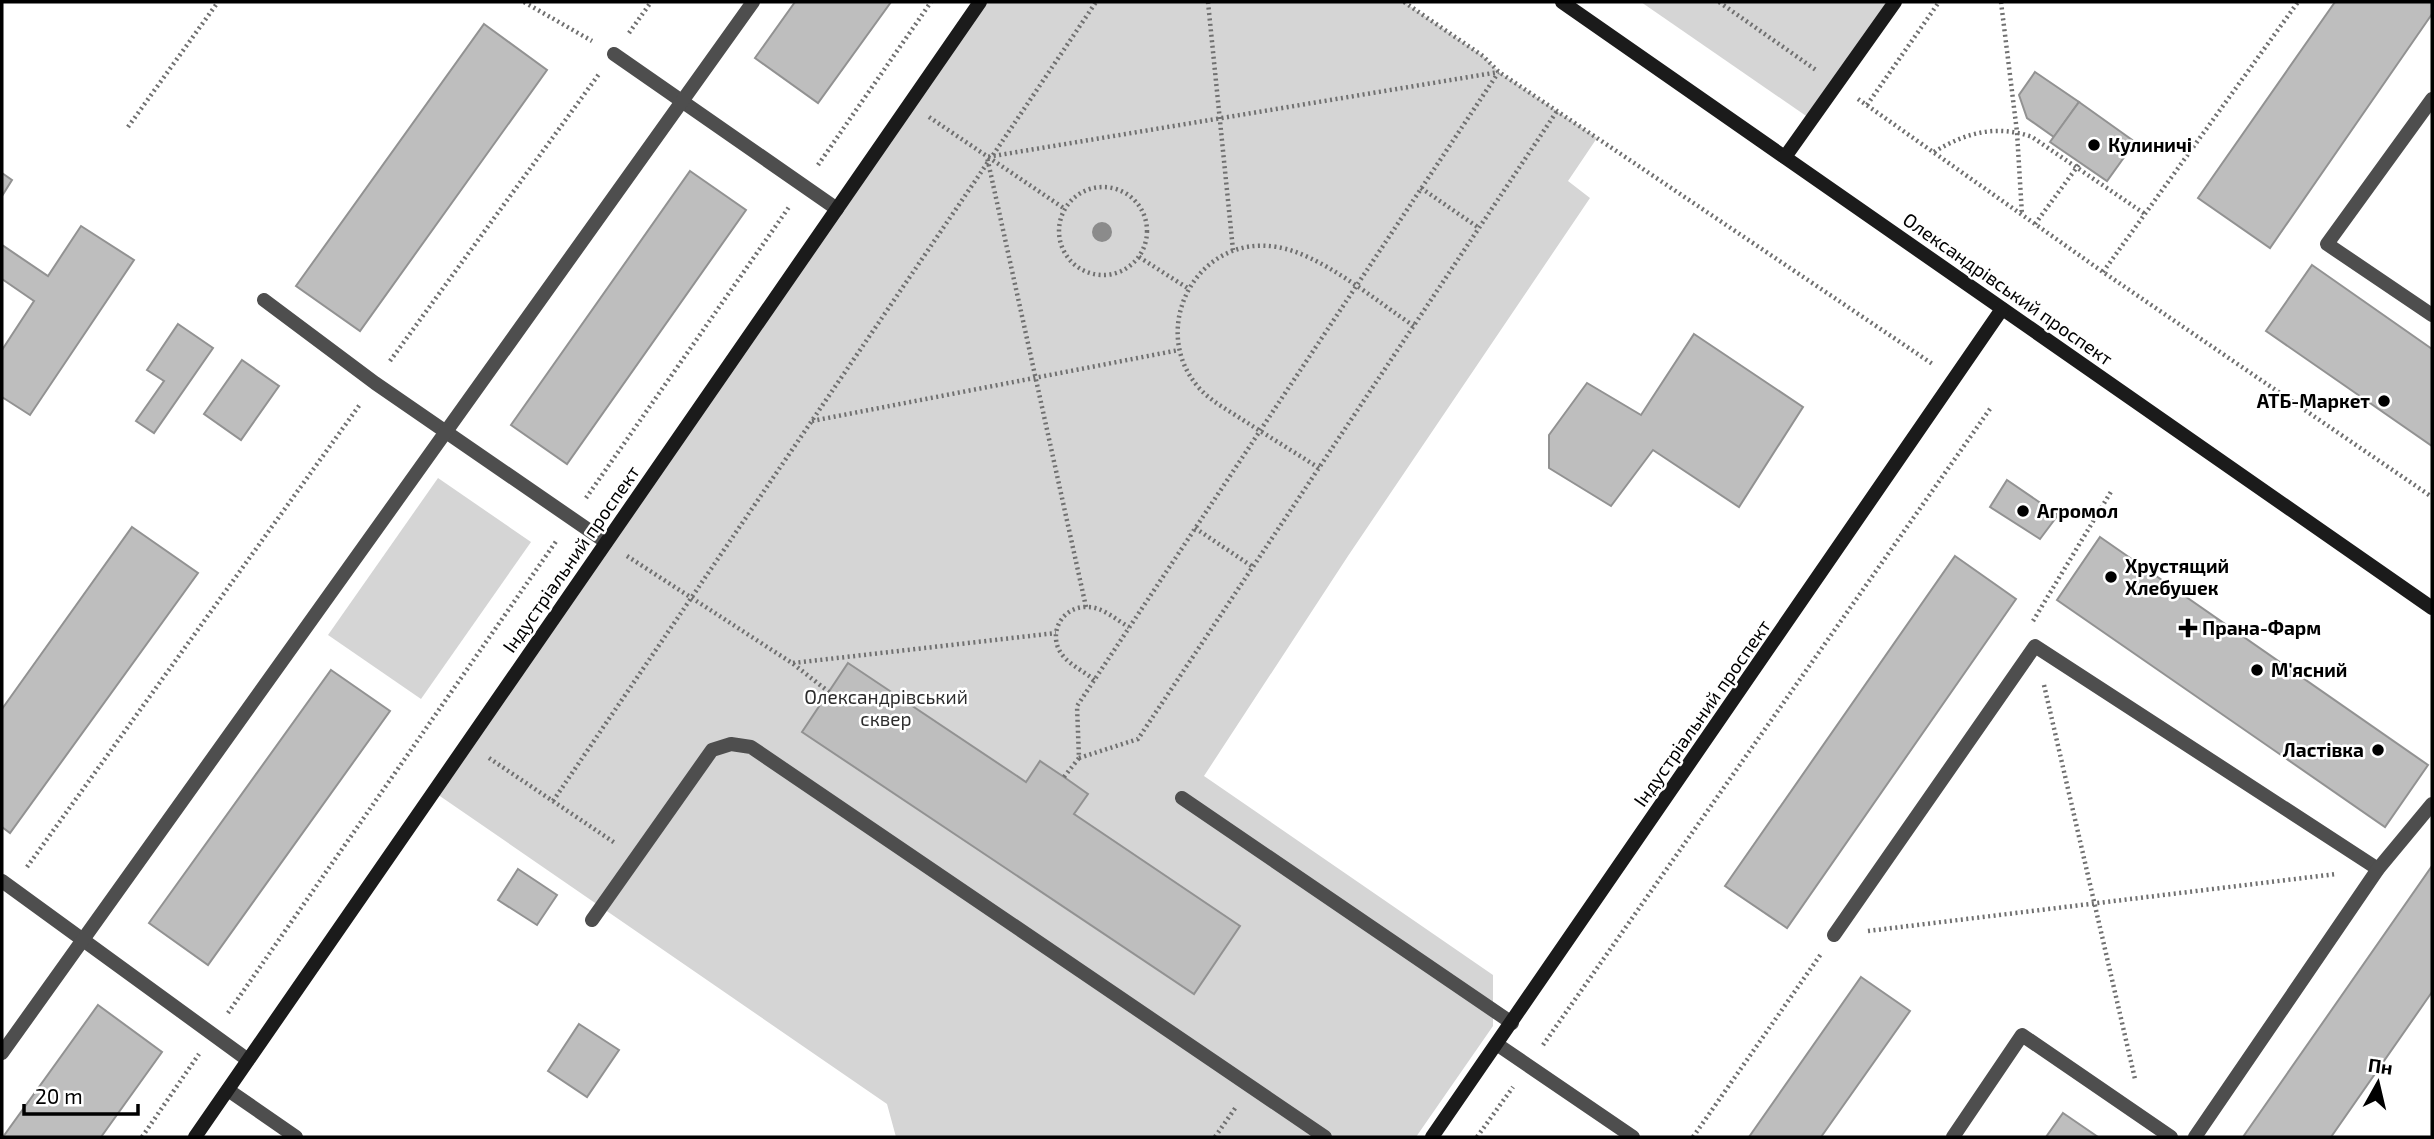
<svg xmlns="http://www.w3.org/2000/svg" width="2434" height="1139" viewBox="0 0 2434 1139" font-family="'Exo 2',sans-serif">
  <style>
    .green { fill: #d5d5d5 }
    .building { fill: #bebebe; stroke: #929292; stroke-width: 2 }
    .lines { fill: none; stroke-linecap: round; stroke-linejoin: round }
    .path { stroke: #707070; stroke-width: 4.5; stroke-dasharray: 2 3.5; stroke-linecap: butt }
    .lane { stroke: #4e4e4e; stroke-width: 14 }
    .secondary { stroke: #1b1b1b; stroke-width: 14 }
    .tree { fill: #8b8b8b }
    .poi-dot { fill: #000; stroke: #fff; stroke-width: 2.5 }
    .labels { text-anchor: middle; stroke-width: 5; stroke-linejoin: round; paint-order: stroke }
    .poi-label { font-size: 19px; font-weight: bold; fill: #000; stroke: #fff; text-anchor: start }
    .street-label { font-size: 19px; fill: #000; stroke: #fff }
    .park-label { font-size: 19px; fill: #2c2c2c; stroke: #fff }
  </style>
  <rect width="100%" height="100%" fill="#fff"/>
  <g class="green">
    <path d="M980,2H1404L1483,56L1499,72L1597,138L1568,181L1590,198L1348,556L1204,776L1493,975V1026L1416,1137H896L887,1104L434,792Z"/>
    <path d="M1641,2H1895L1812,120Z"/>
    <path d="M438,478L531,542L421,699L328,635Z"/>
  </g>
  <g class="building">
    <path d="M795,2H891L818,103L755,58Z"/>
    <path d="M2335,2H2432V14L2270,248L2198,198Z"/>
    <path d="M484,24L547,70L360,331L296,286Z"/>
    <path d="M2035,72L2079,102L2054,137L2027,118L2019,95Z"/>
    <path d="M2079,102L2135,142L2107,181L2050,142Z"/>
    <path d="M690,171L746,210L567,464L511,425Z"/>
    <path d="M2,173L12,180L2,196Z"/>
    <path d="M81,226L134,260L30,415L2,397V350L34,301L2,279V245L48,276Z"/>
    <path d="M2312,265L2432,349V446L2266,331Z"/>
    <path d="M178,324L213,348L154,433L136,421L164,381L147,370Z"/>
    <path d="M1694,334L1803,407L1739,507L1653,450L1611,506L1549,468V435L1587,383L1641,415Z"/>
    <path d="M242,360L279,386L241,440L204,414Z"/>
    <path d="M2007,480L2058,515L2040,539L1990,507Z"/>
    <path d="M132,527L198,573L10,833L2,827V709Z"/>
    <path d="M2100,537L2428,765L2385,827L2057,600Z"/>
    <path d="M1955,556L2016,599L1787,928L1725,886Z"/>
    <path d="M848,663L1026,782L1040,761L1064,777L1088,794L1074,814L1240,926L1194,994L802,732Z"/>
    <path d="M331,670L390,711L208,965L149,923Z"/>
    <path d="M2432,866V992L2331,1137H2243Z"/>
    <path d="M518,869L557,895L537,925L498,900Z"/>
    <path d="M1861,977L1910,1011L1821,1137H1749Z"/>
    <path d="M98,1005L162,1052L101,1137H3Z"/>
    <path d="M579,1024L619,1050L587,1097L548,1071Z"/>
    <path d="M2063,1113L2098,1137H2046Z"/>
  </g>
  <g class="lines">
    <g class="path">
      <path d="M524,2L592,41"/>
      <path d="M1208,2L1233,250"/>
      <path d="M1404,2L1483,56L1499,72L1934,365"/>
      <path d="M1719,2L1816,70"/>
      <path d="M2001,2L2017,132L2022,215"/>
      <path d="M629,33L651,2"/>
      <path d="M1858,99L2103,272L2432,497"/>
      <path d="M1867,105L1939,2"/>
      <path d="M929,117L1065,209"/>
      <path d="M128,127L218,2"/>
      <path d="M1934,152C1965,133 1996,124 2032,137L2145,214"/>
      <path d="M993,155L1096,2"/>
      <path d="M818,165L931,2"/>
      <circle cx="1103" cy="231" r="44"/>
      <path d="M1421,188L1479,228"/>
      <path d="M2035,224L2080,163"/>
      <path d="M1139,257L1189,289"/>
      <path d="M2103,272L2298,2"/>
      <path d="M390,361L599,74"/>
      <path d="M812,421L1179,350"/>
      <path d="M1319,468C1294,452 1268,436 1243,420C1228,410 1212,402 1200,389C1146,330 1197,233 1277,247C1321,254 1376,301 1414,326"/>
      <path d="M586,498L789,207"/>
      <path d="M1195,528L1253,567"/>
      <path d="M627,556L792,663L829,692"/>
      <path d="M1086,607L987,157L1499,72"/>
      <path d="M2033,621L2112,490"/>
      <path d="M793,663L1056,633"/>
      <path d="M1094,680C1085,672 1072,666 1064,657C1046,637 1060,607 1086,607C1102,606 1116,620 1129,627"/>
      <path d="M2044,685L2135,1079"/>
      <path d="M489,758L615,843"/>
      <path d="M1079,758L1138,739L1557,111"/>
      <path d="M1064,777L1079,758L1077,706L1498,73"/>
      <path d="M553,801L988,162"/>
      <path d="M27,867L361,403"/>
      <path d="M1868,931L2336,874"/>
      <path d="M228,1013L557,540"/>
      <path d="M1543,1045L1992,406"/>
      <path d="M142,1137L199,1054"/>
      <path d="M1215,1137L1236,1107"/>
      <path d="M1477,1137L1513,1087"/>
      <path d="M1693,1137L1821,954"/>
    </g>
    <g class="lane">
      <path d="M614,54L837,209"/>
      <path d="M2432,99L2327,244L2432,315"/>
      <path d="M264,300L375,383L606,542"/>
      <path d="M1182,798L1512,1023"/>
      <path d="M2,881L248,1060"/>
      <path d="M592,920L712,750L731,744L751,747L1325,1137"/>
      <path d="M1834,935L2035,646L2378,869"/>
      <path d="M1498,1045L1633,1137"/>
      <path d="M2,1053L753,2"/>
      <path d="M228,1090L296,1137"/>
      <path d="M1953,1137L2022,1035L2171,1137"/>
      <path d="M2195,1137L2378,869L2432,804"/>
    </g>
    <g class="secondary">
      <path d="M1562,2L2432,608"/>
      <path d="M1785,157L1895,2"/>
      <path d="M195,1137L980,2"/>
      <path d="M1432,1137L2002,309"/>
    </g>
  </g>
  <circle class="tree" cx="1102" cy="232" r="10"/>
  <g class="poi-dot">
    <circle cx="2094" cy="145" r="7"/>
    <circle cx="2384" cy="401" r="7"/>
    <circle cx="2023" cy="511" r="7"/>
    <circle cx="2111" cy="577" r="7"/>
    <path d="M2184.5 617.5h7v7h7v7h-7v7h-7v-7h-7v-7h7z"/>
    <circle cx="2257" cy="670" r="7"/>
    <circle cx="2378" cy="750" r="7"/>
  </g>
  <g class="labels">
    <g class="poi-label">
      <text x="2108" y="152">Кулиничі</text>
      <text x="2370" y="408" text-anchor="end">АТБ-Маркет</text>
      <text x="2037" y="518">Агромол</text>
      <text x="2125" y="573">Хрустящий<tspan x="2125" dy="22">Хлебушек</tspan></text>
      <text x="2202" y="635">Прана-Фарм</text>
      <text x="2271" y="677">М'ясний</text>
      <text x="2364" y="757" text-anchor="end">Ластівка</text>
    </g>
    <g class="street-label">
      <text transform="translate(2008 289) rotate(35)" y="7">Олександрівський проспект</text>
      <text transform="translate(571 559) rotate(-55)" y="7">Індустріальний проспект</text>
      <text transform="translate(1702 713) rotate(-55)" y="7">Індустріальний проспект</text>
    </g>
    <g class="park-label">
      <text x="886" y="704">Олександрівський<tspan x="886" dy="22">сквер</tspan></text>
    </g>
  </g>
  <rect width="2434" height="1139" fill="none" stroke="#000000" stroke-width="7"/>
  <g transform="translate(2378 1083) rotate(8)" stroke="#ffffff" stroke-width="5" paint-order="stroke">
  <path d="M0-5L12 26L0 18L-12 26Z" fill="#000000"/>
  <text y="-10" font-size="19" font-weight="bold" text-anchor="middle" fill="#000000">Пн</text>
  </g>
  <path d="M24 1104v10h114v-10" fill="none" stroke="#000000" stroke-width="3.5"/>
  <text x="35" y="1104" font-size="21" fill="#000000" stroke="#ffffff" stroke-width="5" paint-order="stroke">20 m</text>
</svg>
